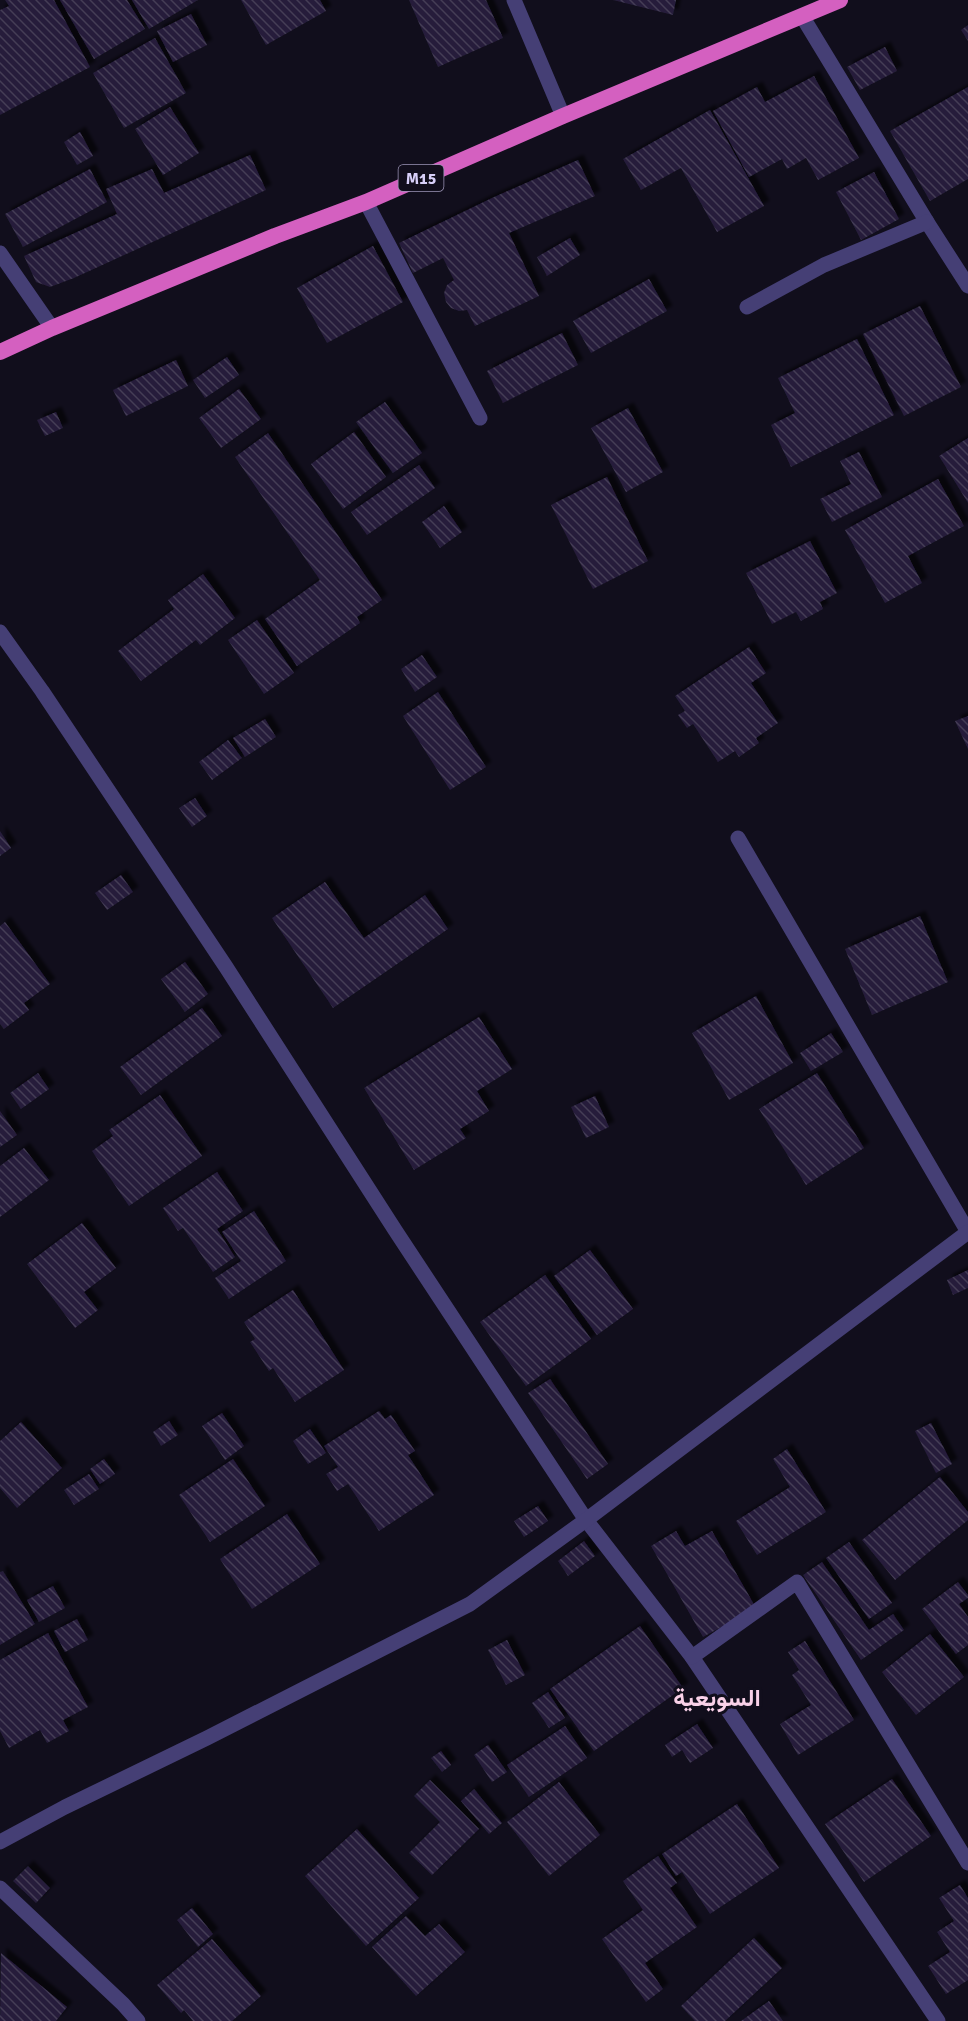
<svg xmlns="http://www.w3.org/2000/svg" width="968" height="2021" viewBox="0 0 968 2021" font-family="Signika,Vazirmatn,sans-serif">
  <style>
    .building { fill: url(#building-back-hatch); filter: url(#shadow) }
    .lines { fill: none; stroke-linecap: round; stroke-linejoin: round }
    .minor { stroke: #453f75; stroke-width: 15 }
    .trunk { stroke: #d460c0; stroke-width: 16 }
    .labels { text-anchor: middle; stroke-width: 6; stroke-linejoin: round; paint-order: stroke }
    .shield { fill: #110e1c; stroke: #9c95b6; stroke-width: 1.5 }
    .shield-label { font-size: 16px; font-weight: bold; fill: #d7cff8 }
    .district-label { font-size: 24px; font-weight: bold; fill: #f9d1e8; stroke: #110e1c }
  </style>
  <defs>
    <pattern id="building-back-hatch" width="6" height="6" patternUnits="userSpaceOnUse" patternTransform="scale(1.5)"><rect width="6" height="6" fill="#251d3a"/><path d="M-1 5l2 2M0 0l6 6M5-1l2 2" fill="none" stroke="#443d57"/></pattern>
    <filter id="shadow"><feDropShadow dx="5.5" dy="-5.5" stdDeviation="1.5" flood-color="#0009"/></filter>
  </defs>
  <rect width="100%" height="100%" fill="#110e1c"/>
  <g class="building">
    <path d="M5,0H54L90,67L0,115V10L9,6Z"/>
    <path d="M60,0H127L145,29L94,59Z"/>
    <path d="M132,0H198L149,29Z"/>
    <path d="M241,0H320L326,11L266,45Z"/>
    <path d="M409,0H486L503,38L438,67Z"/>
    <path d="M613,0H676L673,15Z"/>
    <path d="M191,14L207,45L173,62L157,31Z"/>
    <path d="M968,25V41L961,30Z"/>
    <path d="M155,38L186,93L124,128L93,73Z"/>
    <path d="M885,47L897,71L860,90L847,67Z"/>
    <path d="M814,76L859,158L818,180L806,158L787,169L782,159L749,177L713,111L757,87L765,102Z"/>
    <path d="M968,87V179L930,201L890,131Z"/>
    <path d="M170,107L199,153L163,175L135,129Z"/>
    <path d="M710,110L764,206L717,232L681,168L641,190L623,159Z"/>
    <path d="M80,132L93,156L77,165L64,142Z"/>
    <path d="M250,155L266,190L74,278L50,287L36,282L24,256L117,214L106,189L152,169L164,193Z"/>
    <path d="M578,160L595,196L509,233L539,296L475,326L467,310L459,311L451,308L446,302L444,293L447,285L454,280L443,258L413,273L399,243L492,198Z"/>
    <path d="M90,169L107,202L23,247L5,214Z"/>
    <path d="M874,172L899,219L861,240L836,192Z"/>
    <path d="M570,238L580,255L547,276L537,257Z"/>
    <path d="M373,246L403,302L327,343L297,288Z"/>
    <path d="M649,279L667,311L591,353L573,321Z"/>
    <path d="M920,306L961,387L904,416L863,334Z"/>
    <path d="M562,333L578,365L503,403L487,371Z"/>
    <path d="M857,339L894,415L791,467L771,425L795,413L778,378Z"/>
    <path d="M227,357L239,375L205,398L193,380Z"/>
    <path d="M176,360L188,386L126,416L113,390Z"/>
    <path d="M239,389L261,419L221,448L199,418Z"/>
    <path d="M385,402L422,453L393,473L356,422Z"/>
    <path d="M628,408L663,472L626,492L591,428Z"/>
    <path d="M56,412L63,428L45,436L37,420Z"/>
    <path d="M354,432L386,477L343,509L311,464Z"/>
    <path d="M268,433L382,600L357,617L360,623L297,666L265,619L320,580L235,457Z"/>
    <path d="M968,438V503L939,456Z"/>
    <path d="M859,452L882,497L832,522L820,499L851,484L840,461Z"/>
    <path d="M419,465L435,488L367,535L351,512Z"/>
    <path d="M607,477L648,561L593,589L551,505Z"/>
    <path d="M938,479L964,526L908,556L922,583L885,603L845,530Z"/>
    <path d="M444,506L462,532L440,548L422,522Z"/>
    <path d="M810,541L837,593L820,602L823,609L801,621L796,612L772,624L746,573Z"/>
    <path d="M203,574L235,618L200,645L196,640L141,681L118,651L174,609L168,600Z"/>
    <path d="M257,620L294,673L264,694L228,640Z"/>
    <path d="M749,647L766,673L751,683L778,723L756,738L759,743L739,757L735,751L718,762L693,724L687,728L678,715L685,711L675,696Z"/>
    <path d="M422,655L437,677L415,692L401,669Z"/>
    <path d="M438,692L486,767L450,790L403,716Z"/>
    <path d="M968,716V749L955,721Z"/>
    <path d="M265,719L276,737L245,757L233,738Z"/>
    <path d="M228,740L242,758L212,780L199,762Z"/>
    <path d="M195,798L207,816L192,827L179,808Z"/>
    <path d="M0,831L11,848L0,856Z"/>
    <path d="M121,875L133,892L107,910L95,893Z"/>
    <path d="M325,882L364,938L425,895L448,929L333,1008L272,918Z"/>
    <path d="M920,916L948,982L872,1015L845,949Z"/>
    <path d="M5,922L50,984L24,1003L29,1010L4,1029L0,1024V926Z"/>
    <path d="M185,962L208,994L185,1012L161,979Z"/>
    <path d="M756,996L793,1063L729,1100L692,1033Z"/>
    <path d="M202,1008L222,1036L141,1095L120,1067Z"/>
    <path d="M479,1017L512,1069L477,1091L489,1111L460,1129L466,1138L414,1170L364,1088Z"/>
    <path d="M831,1033L843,1052L811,1071L800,1053Z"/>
    <path d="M38,1073L49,1089L21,1109L10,1093Z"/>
    <path d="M817,1073L864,1148L806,1185L759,1109Z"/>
    <path d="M160,1095L202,1156L129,1206L92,1151L113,1136L109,1130Z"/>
    <path d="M595,1096L609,1127L586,1138L571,1107Z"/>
    <path d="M0,1111L17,1135L0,1147Z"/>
    <path d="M24,1148L49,1180L0,1217V1166Z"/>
    <path d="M217,1172L243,1211L217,1229L235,1257L213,1272L183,1228L178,1231L163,1208Z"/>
    <path d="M254,1211L286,1261L229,1299L215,1278L241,1261L222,1232Z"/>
    <path d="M82,1223L116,1268L84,1292L98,1310L75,1328L27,1264Z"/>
    <path d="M590,1250L633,1309L597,1335L554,1276Z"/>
    <path d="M968,1270V1288L953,1295L947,1280Z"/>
    <path d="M545,1275L591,1339L526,1386L480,1322Z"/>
    <path d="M293,1290L344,1370L295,1402L273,1368L269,1371L250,1342L255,1339L244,1322Z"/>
    <path d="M550,1379L608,1464L587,1479L528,1393Z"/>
    <path d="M379,1411L385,1419L391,1415L415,1451L408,1455L434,1495L379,1531L348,1484L337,1491L326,1474L338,1467L324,1446Z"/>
    <path d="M222,1413L244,1446L225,1460L202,1426Z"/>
    <path d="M169,1421L178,1435L161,1446L153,1432Z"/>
    <path d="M21,1422L62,1468L17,1508L0,1488V1441Z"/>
    <path d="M931,1423L952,1464L936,1473L915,1431Z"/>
    <path d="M310,1429L326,1453L308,1464L293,1441Z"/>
    <path d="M787,1449L826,1512L757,1555L736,1521L790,1487L773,1459Z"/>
    <path d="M104,1459L115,1474L100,1484L90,1469Z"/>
    <path d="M233,1459L265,1506L210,1542L179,1495Z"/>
    <path d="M89,1474L99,1489L74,1505L64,1490Z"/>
    <path d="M940,1477L968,1512V1520L895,1580L862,1540Z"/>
    <path d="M538,1506L548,1521L524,1537L514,1521Z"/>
    <path d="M287,1514L320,1564L252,1609L220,1559Z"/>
    <path d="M676,1531L685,1546L712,1531L756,1608L703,1637L651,1546Z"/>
    <path d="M584,1541L595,1556L568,1576L558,1561Z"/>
    <path d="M849,1542L892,1603L869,1619L826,1558Z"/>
    <path d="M822,1562L869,1630L893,1614L904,1630L861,1660L803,1575Z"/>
    <path d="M3,1571L35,1624L0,1645V1572Z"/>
    <path d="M958,1582L968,1595V1598L959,1604L968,1617V1645L956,1654L922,1609Z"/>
    <path d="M53,1586L65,1608L39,1622L27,1600Z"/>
    <path d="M77,1619L88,1640L65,1652L54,1631Z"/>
    <path d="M640,1626L683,1688L594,1751L550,1689Z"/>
    <path d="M48,1633L88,1707L63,1720L69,1731L47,1743L40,1730L9,1748L0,1731V1660Z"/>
    <path d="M930,1634L964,1677L916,1715L882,1672Z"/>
    <path d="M507,1640L525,1675L506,1685L488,1650Z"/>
    <path d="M805,1641L854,1720L798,1755L780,1724L811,1705L792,1675L799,1670L788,1652Z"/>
    <path d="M548,1692L565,1718L549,1728L532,1703Z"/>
    <path d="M697,1724L713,1748L690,1763L682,1750L672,1757L665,1745Z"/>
    <path d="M565,1726L587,1758L529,1797L507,1765Z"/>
    <path d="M488,1745L507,1772L492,1782L474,1755Z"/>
    <path d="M441,1751L451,1765L442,1772L431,1758Z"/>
    <path d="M892,1779L931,1836L864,1882L825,1824Z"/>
    <path d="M430,1780L479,1829L432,1875L409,1853L440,1822L414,1796Z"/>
    <path d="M559,1782L600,1835L549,1876L507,1822Z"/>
    <path d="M474,1789L502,1823L489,1834L461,1801Z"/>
    <path d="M737,1804L779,1868L710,1914L682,1872L676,1876L662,1854Z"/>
    <path d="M357,1829L419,1898L366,1946L305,1876Z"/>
    <path d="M658,1856L677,1883L670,1888L697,1927L645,1963L663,1989L646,2002L602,1939L643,1910L623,1881Z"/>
    <path d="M28,1866L50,1888L36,1903L13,1881Z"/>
    <path d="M960,1885L968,1898V1980L946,1994L928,1966L950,1952L937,1932L954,1921L939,1898Z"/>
    <path d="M192,1908L213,1934L198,1947L177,1920Z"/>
    <path d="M406,1916L425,1936L439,1924L465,1952L416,1996L372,1947Z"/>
    <path d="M754,1938L782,1968L725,2021H695L681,2006Z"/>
    <path d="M212,1939L261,1996L232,2021H193L184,2010L181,2013L157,1985Z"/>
    <path d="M1,1953L67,2007L56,2021H0Z"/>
    <path d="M769,2001L783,2021H741Z"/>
  </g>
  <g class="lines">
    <g class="minor">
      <path d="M514,0L563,116"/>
      <path d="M802,16L927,222L968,286"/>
      <path d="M366,202L480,418"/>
      <path d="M0,253L52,328"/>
      <path d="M747,307L824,265L927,222"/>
      <path d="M0,632L42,691L226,967L395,1230L586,1520L692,1657L938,2021"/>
      <path d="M738,838L968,1232"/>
      <path d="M692,1657L797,1582L968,1863"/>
      <path d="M0,1842L65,1807L207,1738L470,1604L586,1520L968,1232"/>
      <path d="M0,1888L123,2004L138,2021"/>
    </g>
    <path class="trunk" d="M0,352L52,328L275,236L366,202L563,116L840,0"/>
  </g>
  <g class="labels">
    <rect class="shield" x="398.5" y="165" width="45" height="26" rx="4.5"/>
    <g class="shield-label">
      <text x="421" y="184">M15</text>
    </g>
    <g class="district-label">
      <text x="717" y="1706">السويعية</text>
    </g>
  </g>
</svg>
